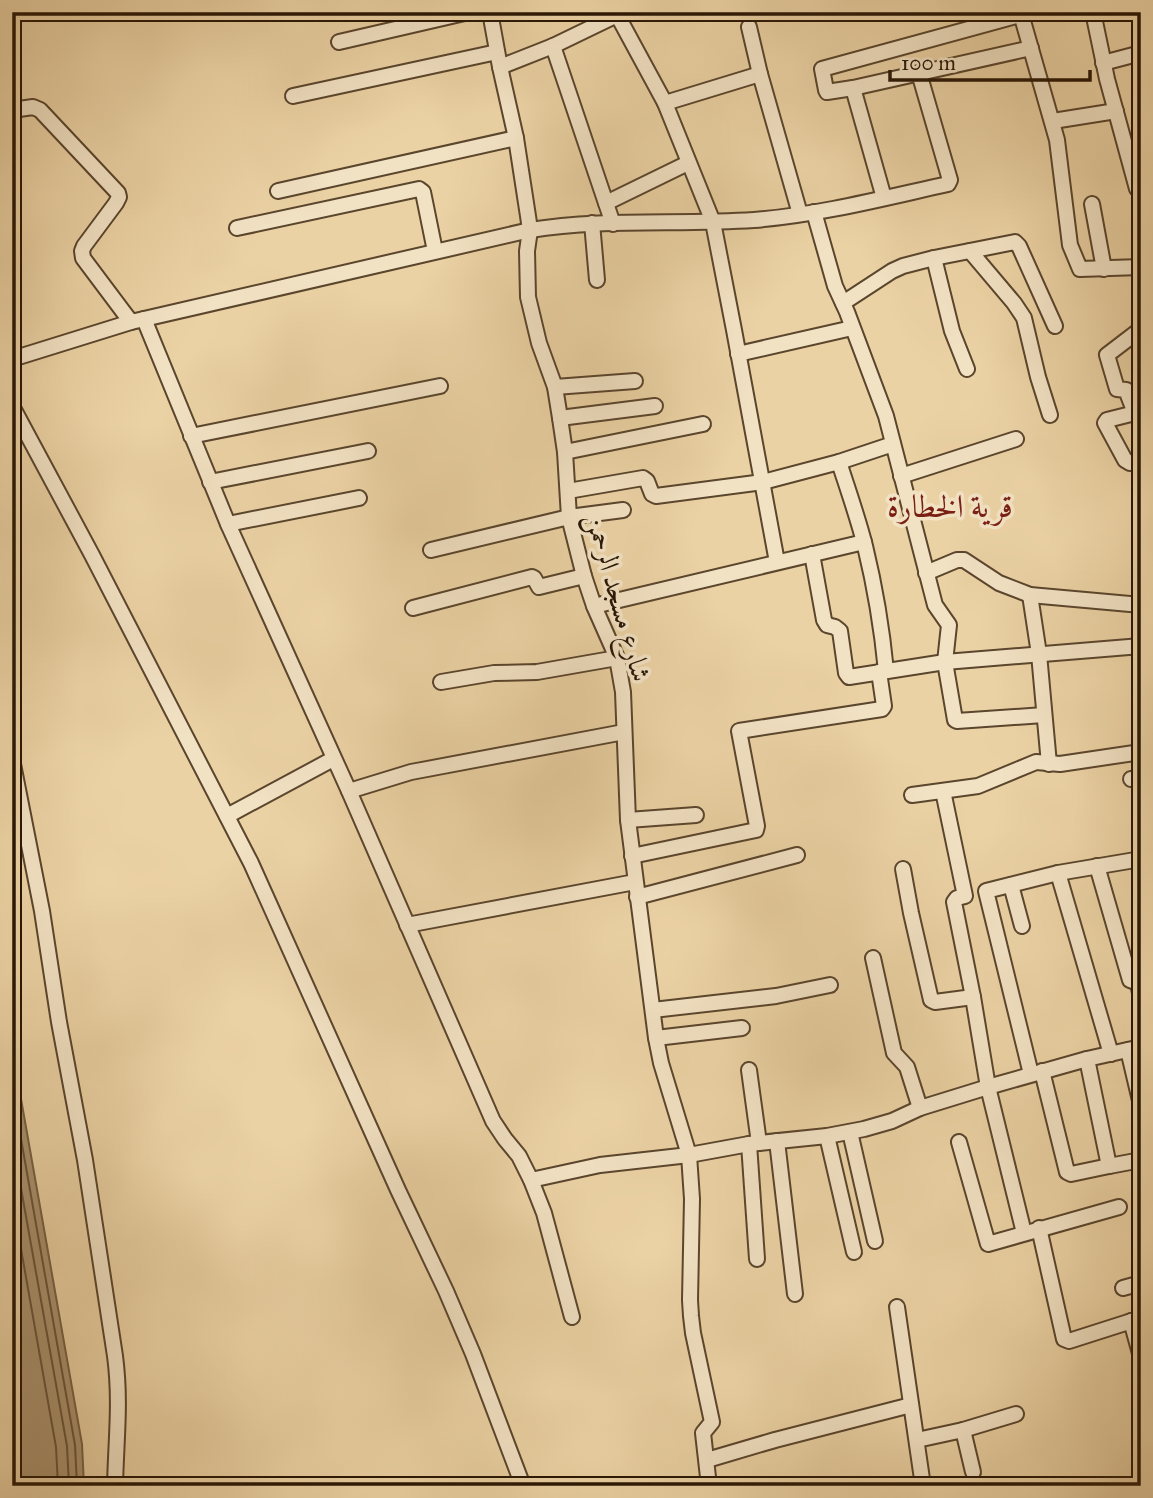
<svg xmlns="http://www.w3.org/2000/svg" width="1153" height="1498" viewBox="0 0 1153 1498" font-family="'IM FELL Great Primer',Amiri,serif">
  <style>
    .water { fill: #a9926e; stroke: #766044; stroke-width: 2 }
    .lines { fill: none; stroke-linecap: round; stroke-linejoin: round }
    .shore { stroke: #69543a; stroke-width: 2 }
    .street-casing { stroke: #5a452d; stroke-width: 18 }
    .street { stroke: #f2e2c4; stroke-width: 14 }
    .labels { text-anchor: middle; stroke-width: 7; stroke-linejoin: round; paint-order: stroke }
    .street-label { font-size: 28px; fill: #291605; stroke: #f2e2c4 }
    .quarter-label { font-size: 32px; fill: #7a1f14; stroke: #f2e2c4 }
  </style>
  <rect width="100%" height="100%" fill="#ebd2a4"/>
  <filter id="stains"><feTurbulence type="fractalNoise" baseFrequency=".00286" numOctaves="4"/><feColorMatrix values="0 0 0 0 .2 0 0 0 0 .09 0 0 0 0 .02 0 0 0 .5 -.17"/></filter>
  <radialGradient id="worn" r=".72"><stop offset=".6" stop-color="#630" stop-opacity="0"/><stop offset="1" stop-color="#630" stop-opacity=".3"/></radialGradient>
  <path class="water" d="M12,1048L82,1444L84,1486H12Z"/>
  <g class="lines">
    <g class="shore">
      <path d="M12,1088L75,1445L77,1486"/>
      <path d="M12,1138L67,1446L69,1486"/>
      <path d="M12,1198L56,1447L58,1486"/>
    </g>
    <g class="street-casing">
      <g id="street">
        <path d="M490,12L500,67L516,138L528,216L530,230L527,251L528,297L539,343L555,387L560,418L565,452L569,517L584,576L594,606L617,658L623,692L628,820L656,1038L661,1063L689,1155L692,1199L690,1300L691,1316L693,1333L712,1422L703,1433L709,1486"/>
        <path d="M1093,12L1107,79L1137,189"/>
        <path d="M1021,14L1057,140L1070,245L1080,269L1141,267"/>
        <path d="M749,27L760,74L800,214"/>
        <path d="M339,42L469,12"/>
        <path d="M553,46L613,224"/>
        <path d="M1103,63L1141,53"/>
        <path d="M500,67L553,46L613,17H617L620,20L665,103L713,222L734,330L777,562"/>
        <path d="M853,88L827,92L826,90L822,69L1027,13"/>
        <path d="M293,96L497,52"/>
        <path d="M665,103L760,74"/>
        <path d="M12,110L33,107L40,110L118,193L119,197L116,203L84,246L82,251L83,258L131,322"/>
        <path d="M1053,121L1116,111"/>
        <path d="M278,191L516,138"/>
        <path d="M884,198L853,88L1031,48"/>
        <path d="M606,203L688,163"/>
        <path d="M1092,204L1104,269"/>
        <path d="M814,212L835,286L847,312L886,416L935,605L949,625L945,662L955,720L957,721L1044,715"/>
        <path d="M592,223L597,280"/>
        <path d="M237,228L419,189L423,192L435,251"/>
        <path d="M970,251L1014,303L1024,318L1038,377L1050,415"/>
        <path d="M934,258L952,331L967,369"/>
        <path d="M843,303L892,271L903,266L934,258L1015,242L1019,246L1055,326"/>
        <path d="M144,319L228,524L349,791L493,1121L505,1139L519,1156L531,1180L544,1213L572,1317"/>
        <path d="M1141,329L1107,355L1117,389L1126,390L1135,413L1107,420L1105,423L1125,460L1130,463L1141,462"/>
        <path d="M738,354L852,328"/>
        <path d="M12,359L131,322L530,230C603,218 679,225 754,220C819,215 884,198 948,184L950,180L919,73"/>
        <path d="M555,387L635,381"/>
        <path d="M12,406L92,555L251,863L398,1190L446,1291L473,1354L523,1486"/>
        <path d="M560,418L655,406"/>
        <path d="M191,436L440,386"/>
        <path d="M565,452L703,424"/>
        <path d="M839,462C848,490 858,518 865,546C875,587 882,629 886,671"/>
        <path d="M901,476L1016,439"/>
        <path d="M210,482L368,451"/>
        <path d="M568,491L643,478L647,481L652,494L656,496L763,482L839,462L893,444"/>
        <path d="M228,524L359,498"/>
        <path d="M431,550L569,517L623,510"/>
        <path d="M812,554L824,620L827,625L835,627L840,631L846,673L849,677L945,662L1141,646"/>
        <path d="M926,573L957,560H964L999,583L1030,595L1141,605"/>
        <path d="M1030,595L1039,654L1049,764"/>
        <path d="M594,606L864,542"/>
        <path d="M413,608L532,577L534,578L539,587L584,576"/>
        <path d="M441,682L494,673L537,672L617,658"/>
        <path d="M12,759L42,911L59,1022L85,1160L115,1356C121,1401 116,1440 115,1486"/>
        <path d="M1131,779L1141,778"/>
        <path d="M349,791L411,772L624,732"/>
        <path d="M943,791L965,896L957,898L954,902L973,997L988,1087L1024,1233"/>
        <path d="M912,795L978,786L1036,762L1060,764L1141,752"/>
        <path d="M227,816L333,759"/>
        <path d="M628,820L696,815"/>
        <path d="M632,856L756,830L757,826L739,731L882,709L884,706L879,672"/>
        <path d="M1097,866L1130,980L1138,983L1141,998"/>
        <path d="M903,869L911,913L931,1000L935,1002L973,997"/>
        <path d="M1011,885L1022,926"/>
        <path d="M637,897L797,855"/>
        <path d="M407,925L635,882"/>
        <path d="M873,958L894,1053L907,1067L920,1108"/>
        <path d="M653,1010L776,996L830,985"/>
        <path d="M656,1038L742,1028"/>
        <path d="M1141,1047L1087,1059L1109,1166L1141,1160"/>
        <path d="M1128,1050L1141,1105"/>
        <path d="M1111,1054L1058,873L1141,859"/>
        <path d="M749,1070L759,1143"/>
        <path d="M1042,1071L1067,1172L1071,1174L1109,1166"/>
        <path d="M1031,1074L986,891L1058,873"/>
        <path d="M850,1132L875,1241"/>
        <path d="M827,1136L854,1252"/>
        <path d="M777,1141L795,1294"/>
        <path d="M959,1142L988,1244L1119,1207"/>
        <path d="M749,1144L757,1259"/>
        <path d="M531,1180L600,1165L689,1155L749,1144L827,1136L864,1129L892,1121L920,1108L988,1087L1087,1059"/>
        <path d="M1039,1228L1064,1339L1069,1341L1141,1318"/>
        <path d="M1123,1288L1141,1283"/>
        <path d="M897,1307L923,1486"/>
        <path d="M1131,1321L1141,1357"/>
        <path d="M963,1430L973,1472"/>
        <path d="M917,1440L963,1430L1016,1414"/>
        <path d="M707,1460L775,1440L911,1405"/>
      </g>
    </g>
    <use href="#street" class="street"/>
  </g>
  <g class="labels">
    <g class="street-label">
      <text transform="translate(619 597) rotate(74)" y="10">شارع مسجد الرحمن</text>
    </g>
    <g class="quarter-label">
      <text x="950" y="517">قرية الخطارة</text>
    </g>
  </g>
  <rect width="1153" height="1498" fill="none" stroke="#ebd2a4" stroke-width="42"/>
  <rect x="14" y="14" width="1125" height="1470" fill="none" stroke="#291605" stroke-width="3.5"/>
  <rect x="21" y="21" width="1111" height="1456" fill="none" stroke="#291605" stroke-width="2"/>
  <path d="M890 70v10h200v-10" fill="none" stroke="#291605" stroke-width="3.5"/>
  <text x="901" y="70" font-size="21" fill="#291605" stroke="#f2e2c4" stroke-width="5" paint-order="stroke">100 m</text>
  <rect width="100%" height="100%" filter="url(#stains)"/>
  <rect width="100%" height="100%" fill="url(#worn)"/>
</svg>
